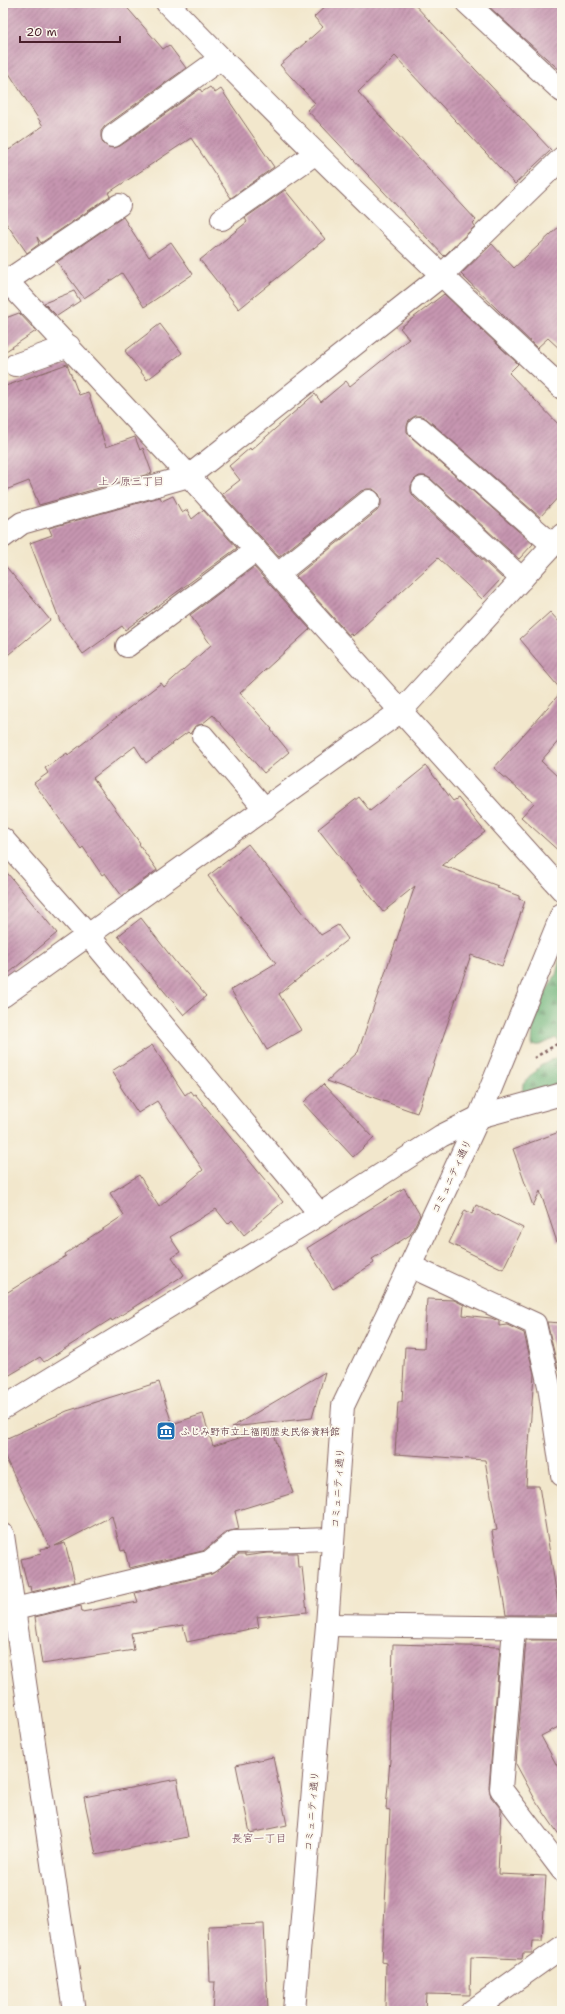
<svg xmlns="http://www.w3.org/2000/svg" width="565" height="2014" viewBox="0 0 565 2014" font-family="'Shantell Sans','Klee One',sans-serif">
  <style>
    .forest { fill: url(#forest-firs); stroke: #5b6851 }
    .building { fill: url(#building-hatch) }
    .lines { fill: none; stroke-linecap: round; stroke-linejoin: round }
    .minor-casing { stroke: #856563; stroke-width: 24 }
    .path { stroke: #856563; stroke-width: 2.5; stroke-dasharray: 3 3; stroke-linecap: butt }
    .minor { stroke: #fff; stroke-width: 22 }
    .labels { text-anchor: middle; stroke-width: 3.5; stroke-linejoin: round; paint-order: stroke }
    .street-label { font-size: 10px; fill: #4a1f2b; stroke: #fbf7ec }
    .poi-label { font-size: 10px; fill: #4a1f2b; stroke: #fbf7ec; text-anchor: start }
    .neighbourhood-label { font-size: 11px; fill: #75485a; stroke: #fbf7ec }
  </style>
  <defs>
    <pattern id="forest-firs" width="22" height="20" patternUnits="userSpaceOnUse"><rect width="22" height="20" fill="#6cb277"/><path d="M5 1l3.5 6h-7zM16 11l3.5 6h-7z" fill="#5b9062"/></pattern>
    <pattern id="building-hatch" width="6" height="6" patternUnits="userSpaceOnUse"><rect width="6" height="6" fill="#c695b0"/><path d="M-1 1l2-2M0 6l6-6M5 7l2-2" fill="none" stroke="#a3798f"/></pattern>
  </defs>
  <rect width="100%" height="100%" fill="#fbf7ec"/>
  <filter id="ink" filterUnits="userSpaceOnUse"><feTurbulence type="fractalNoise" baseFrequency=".025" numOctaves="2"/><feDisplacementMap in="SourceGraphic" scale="8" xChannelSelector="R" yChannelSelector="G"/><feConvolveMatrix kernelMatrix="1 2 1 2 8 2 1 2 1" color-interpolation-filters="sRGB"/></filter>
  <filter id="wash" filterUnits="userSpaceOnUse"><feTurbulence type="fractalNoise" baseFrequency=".012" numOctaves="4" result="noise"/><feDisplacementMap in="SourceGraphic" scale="16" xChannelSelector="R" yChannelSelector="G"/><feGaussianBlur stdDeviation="0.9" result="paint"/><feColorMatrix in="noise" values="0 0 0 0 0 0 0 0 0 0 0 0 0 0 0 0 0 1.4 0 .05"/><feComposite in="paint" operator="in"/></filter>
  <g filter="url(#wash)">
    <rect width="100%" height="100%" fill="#f2e7cc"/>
    <g class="forest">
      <path d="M562,950V1047L556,1038L540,1045L532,1046L533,1026L545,994L556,974Z"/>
      <path d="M562,1049V1085L522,1098L523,1084L540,1066L557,1057Z"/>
    </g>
    <g id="blocks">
      <g class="building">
        <path d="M3,3H123L163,49L169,45L186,68L105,126L101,131V137L103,143L108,147L114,148L120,146L200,89L202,92L210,87L215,93L221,89L274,167L231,198L191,138L108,193L110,196L41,243L37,237L39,244L27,253L6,223L3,224V149L8,148L9,150L43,126L3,64Z"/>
        <path d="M329,3H413L551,150L515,184L395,56L358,92L476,220L473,223L475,226L444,256L307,110L315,103L280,65L323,27L314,17Z"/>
        <path d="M485,3H562V72L522,37Z"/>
        <path d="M285,190L325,239L239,309L200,260L247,222L245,218Z"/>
        <path d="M123,217L149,257L171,242L193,274L144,307L122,273L84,298L57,262Z"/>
        <path d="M562,224V351L548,338L537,348L461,274L492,244L514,268Z"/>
        <path d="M74,291L80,301L57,316L44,303Z"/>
        <path d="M444,294L518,364L509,373L562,428V493L540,517L427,419L421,416H415L409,420L407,426V432L411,437L533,544L519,559L431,479L425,476H419L414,480L411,486V492L414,497L502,578L482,599L438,558L353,636L351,634L349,635L296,576L377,511L381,505V499L379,494L373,489H367L361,491L279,557L222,494L240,480L229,466L250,448L251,450L315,394L321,402L346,381L350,386L409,339L400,328Z"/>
        <path d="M19,313L36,331L3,353V319Z"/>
        <path d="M160,324L182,353L147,380L125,351Z"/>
        <path d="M67,364L79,395L88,392L106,447L135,437L140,450L143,448L152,473L39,505L29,481L3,491V387Z"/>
        <path d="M173,496L182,513L187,510L192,519L203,510L237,548L125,630L122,626L83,654L60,621L30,543L52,535L49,528L160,497L162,501Z"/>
        <path d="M3,563L50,620L3,659Z"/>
        <path d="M254,567L310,629L240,693L272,729L271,730L289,752L264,773L213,715L202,724L195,726L190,734L188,732L146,763L135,746L93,778L140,843L139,844L157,870L122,896L105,873L102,875L83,847L81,849L34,783L48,773L45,768L67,753L68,755L161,683L164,687L211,645L190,615Z"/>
        <path d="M550,612L562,625V691L529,652L530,651L520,639Z"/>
        <path d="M562,691V737L541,761L558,777L562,773V854L521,817L534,803L494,768Z"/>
        <path d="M426,766L453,801L458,798L485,832L442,865L498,886L497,888L519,896V899L525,901L502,966L471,955L417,1113L327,1081L358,1052L415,886L383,912L318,829L359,797L370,811Z"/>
        <path d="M248,844L321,935L338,925L348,939L279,994L301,1030L267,1050L231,990L276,963L208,876Z"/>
        <path d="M3,868L57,933L3,978Z"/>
        <path d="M141,918L180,968L181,967L206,996L184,1015L118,936Z"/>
        <path d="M152,1045L185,1095L190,1091L193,1095L195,1094L283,1202L244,1235L232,1220L228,1224L216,1209L170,1237L180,1252L172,1257L184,1275L112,1321L111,1319L44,1362L40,1357L3,1379V1295L66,1256L65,1254L124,1215L110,1193L139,1175L159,1207L203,1170L157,1101L138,1113L120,1086L121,1085L112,1071Z"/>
        <path d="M323,1084L374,1138L353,1157L303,1103Z"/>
        <path d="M562,1131V1241L557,1242L540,1191L533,1206L513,1149Z"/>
        <path d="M404,1188L420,1215L410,1235L372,1259L374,1263L333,1289L307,1248Z"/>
        <path d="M476,1205L523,1228L503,1269L449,1243L465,1210L472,1214Z"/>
        <path d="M427,1299L454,1300L464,1305L463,1315L491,1318L499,1321V1326L507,1325L524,1333L534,1374L526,1486H539L560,1615H506L492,1531L497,1530L485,1460L395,1454L398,1402H402L405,1347L424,1348Z"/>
        <path d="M547,1322L562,1323V1368L558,1369Z"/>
        <path d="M325,1372L312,1418L232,1427Z"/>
        <path d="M159,1382L172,1424L203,1414L213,1446L272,1428L293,1493L235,1511L239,1529L226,1532L203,1551L129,1568L125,1550L121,1551L112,1516L55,1546L65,1543L75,1582L31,1592L30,1586L28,1587L21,1559L41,1554L40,1549L50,1547L3,1453V1440L67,1411Z"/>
        <path d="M267,1553H297L298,1567H302L307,1612L257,1617L259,1627L187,1642L183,1625L131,1633L134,1650L42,1664L35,1617L81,1606L82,1612L138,1602L135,1593L212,1574L239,1554H245V1556Z"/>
        <path d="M526,1640H562V1725L541,1736L562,1775V1839L536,1801L516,1764Z"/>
        <path d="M393,1644L500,1647L489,1788L491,1797L501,1809L498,1874L546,1876L542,1941H533L532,1953H523L522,1959L471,1957L470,1995L426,1994L425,2010L385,2009L386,1963L382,1962L390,1810L386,1809L390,1760Z"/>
        <path d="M273,1757L287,1825L250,1833L236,1765Z"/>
        <path d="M177,1779L188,1837L96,1855L84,1797Z"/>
        <path d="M264,1924L268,2011H213L215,1982H210L208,1926Z"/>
      </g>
    </g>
  </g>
  <g filter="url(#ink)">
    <use href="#blocks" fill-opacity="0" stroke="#856563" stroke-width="1"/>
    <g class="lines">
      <g class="minor-casing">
        <g id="minor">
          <path d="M167,3C295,135 427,263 562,388"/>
          <path d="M467,3L562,91"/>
          <path d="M113,136L220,59"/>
          <path d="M222,219L316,153"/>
          <path d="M3,277L189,476L562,890"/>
          <path d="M7,281L119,205"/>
          <path d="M15,365L69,346"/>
          <path d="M419,428L553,545"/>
          <path d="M423,488L522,579"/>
          <path d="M3,537L22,523L189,476L441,276L562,158"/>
          <path d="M278,574L369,501"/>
          <path d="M127,646L256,550"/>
          <path d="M203,736L265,809"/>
          <path d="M3,839L88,935L320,1214"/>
          <path d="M3,996L401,711L562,535"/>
          <path d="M410,1266L535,1324L549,1386L562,1475"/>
          <path d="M3,1408L320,1214L441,1136L479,1117L562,1094"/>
          <path d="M3,1535L74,2011"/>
          <path d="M15,1609L209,1562L234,1542L333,1539"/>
          <path d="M327,1625L562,1628"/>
          <path d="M514,1628L501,1789L562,1870"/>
          <path d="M294,2011L327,1625L343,1406L410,1266L479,1117L562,914"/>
          <path d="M472,2011L562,1947"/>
        </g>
      </g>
      <path class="path" d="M534,1058L562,1041"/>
      <use href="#minor" class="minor"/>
    </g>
  </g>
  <defs>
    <g id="museum-square" transform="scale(1)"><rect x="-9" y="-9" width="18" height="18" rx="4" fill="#1f6fb2" stroke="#fbf7ec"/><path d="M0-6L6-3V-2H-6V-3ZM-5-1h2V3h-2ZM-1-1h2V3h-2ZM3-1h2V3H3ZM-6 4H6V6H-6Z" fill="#fff"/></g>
  </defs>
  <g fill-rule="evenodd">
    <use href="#museum-square" x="166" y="1431"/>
  </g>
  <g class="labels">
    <g class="street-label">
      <text transform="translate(451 1176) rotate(-65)" y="4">コミュニティ通り</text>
      <text transform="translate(337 1488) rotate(-86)" y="4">コミュニティ通り</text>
      <text transform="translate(311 1811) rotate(-85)" y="4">コミュニティ通り</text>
    </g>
    <g class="poi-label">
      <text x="180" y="1435">ふじみ野市立上福岡歴史民俗資料館</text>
    </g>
    <g class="neighbourhood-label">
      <text x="131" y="485">上ノ原三丁目</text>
      <text x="259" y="1842">長宮一丁目</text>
    </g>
  </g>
  <rect width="565" height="2014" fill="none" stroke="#fbf7ec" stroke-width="16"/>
  <path d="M20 36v6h100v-6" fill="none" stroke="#4a1f2b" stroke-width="2"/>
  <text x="26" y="36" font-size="12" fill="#4a1f2b" stroke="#fbf7ec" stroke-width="3" paint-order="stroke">20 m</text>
</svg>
